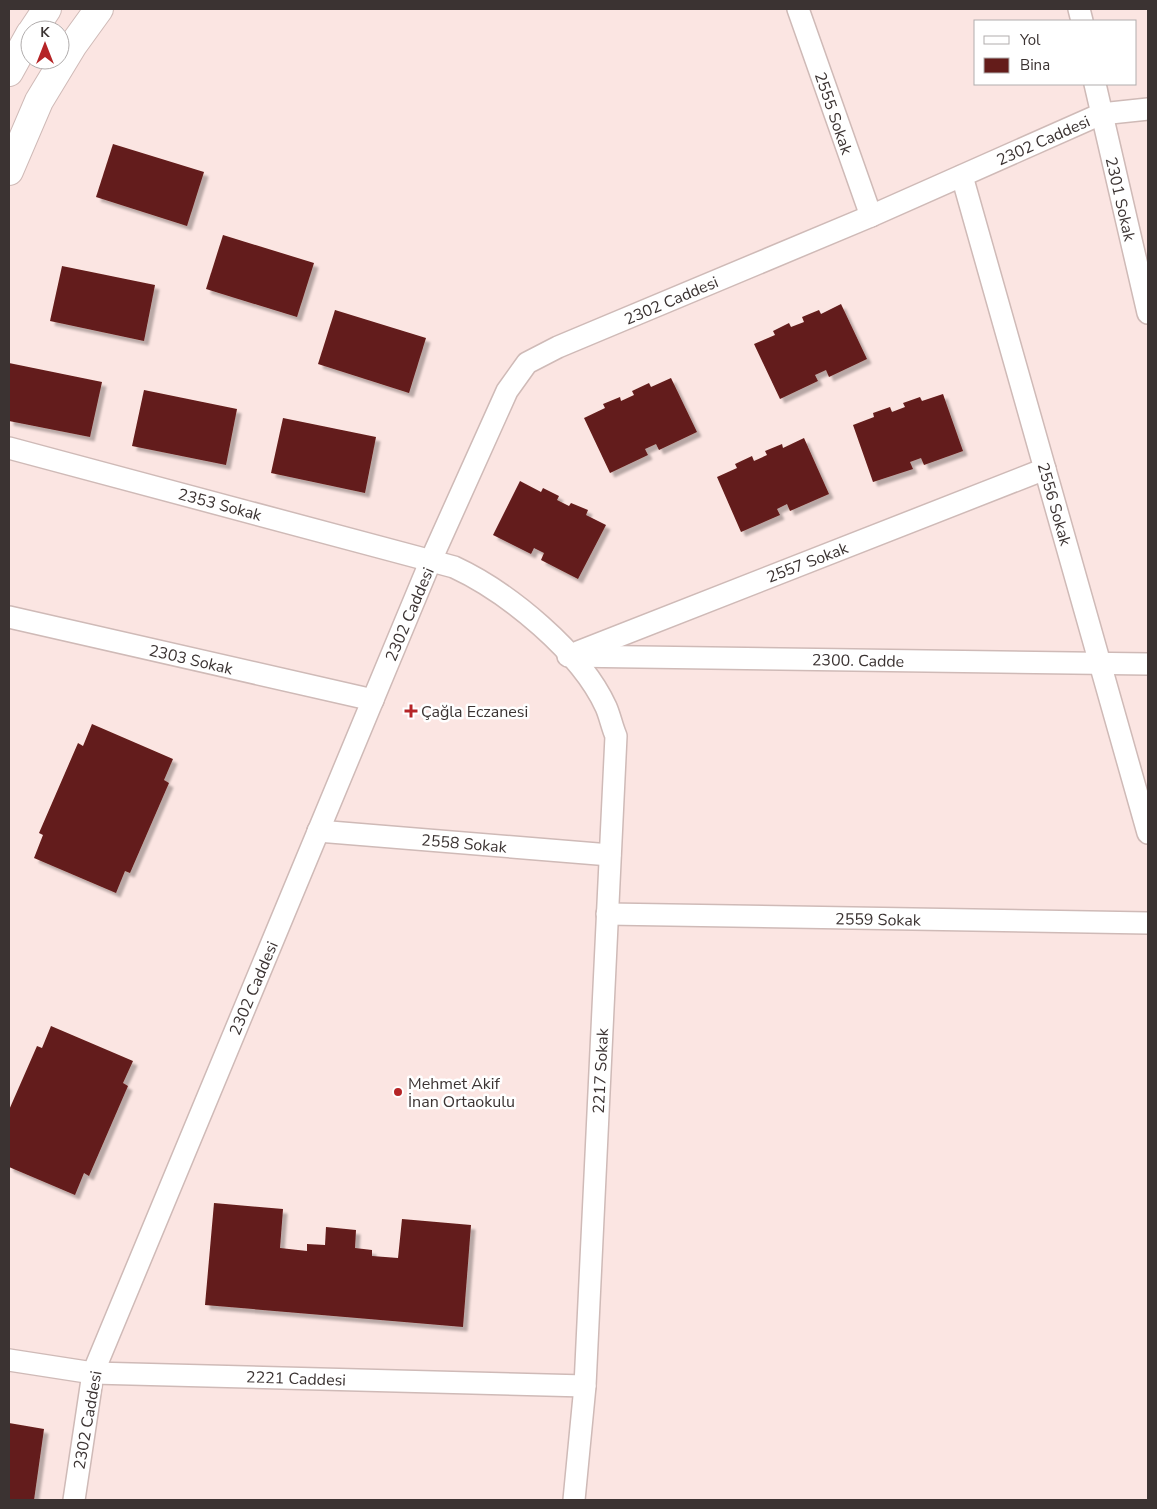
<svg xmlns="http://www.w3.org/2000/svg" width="1157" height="1509" viewBox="0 0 1157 1509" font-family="'Nunito Sans',sans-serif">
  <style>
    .building { fill: #641c1a; filter: url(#shadow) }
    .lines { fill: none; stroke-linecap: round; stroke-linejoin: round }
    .street-casing { stroke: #cfbab7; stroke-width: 24 }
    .secondary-casing { stroke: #cfbab7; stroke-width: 30 }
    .street { stroke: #fff; stroke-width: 21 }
    .secondary { stroke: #fff; stroke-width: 28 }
    .poi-dot { fill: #b52426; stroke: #fff; stroke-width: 2 }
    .labels { text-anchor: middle; stroke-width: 5; stroke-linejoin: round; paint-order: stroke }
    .street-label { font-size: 16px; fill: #3b3332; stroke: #fff }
    .poi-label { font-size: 16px; fill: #3b3332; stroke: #fff; text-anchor: start }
  </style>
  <defs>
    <filter id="shadow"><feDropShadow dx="4.5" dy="4.5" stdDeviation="1" flood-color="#0004"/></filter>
  </defs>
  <rect width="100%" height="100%" fill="#fbe5e2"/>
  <g class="building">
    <path d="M113,144L204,172L187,226L96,197Z"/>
    <path d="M223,235L314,263L297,317L206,289Z"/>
    <path d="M62,266L155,285L144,341L50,321Z"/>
    <path d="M841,304L867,359L829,377L826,370L815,375L818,381L780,399L754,344L775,335L773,331L789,323L791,327L804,322L802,317L819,310L821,314Z"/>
    <path d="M335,310L426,338L409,393L318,364Z"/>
    <path d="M9,363L102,382L90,437L9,421Z"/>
    <path d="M671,378L697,432L659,450L656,444L645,449L648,455L610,473L584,418L605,408L603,404L620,397L621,401L634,395L632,391L649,383L651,387Z"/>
    <path d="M144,390L237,409L226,465L132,446Z"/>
    <path d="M943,394L963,451L924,465L921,458L910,462L913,469L873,482L853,425L874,417L873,413L890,407L892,412L905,407L903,403L920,397L922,401Z"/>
    <path d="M283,418L376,437L365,493L271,473Z"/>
    <path d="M804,438L829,494L790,511L787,504L777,509L780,515L741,532L717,477L737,468L735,464L752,456L754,461L767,455L765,451L782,444L783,448Z"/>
    <path d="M520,481L541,492L543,488L559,496L557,500L569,506L571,503L588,510L586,515L606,525L578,579L541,560L544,553L534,548L531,554L493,535Z"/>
    <path d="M92,724L173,759L164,780L169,783L130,873L125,871L116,893L34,858L43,835L39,833L78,743L83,746Z"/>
    <path d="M51,1026L133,1061L123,1083L128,1086L89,1176L84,1173L75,1195L9,1167V1110L37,1046L42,1048Z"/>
    <path d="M214,1203L283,1209L280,1248L307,1251V1244L325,1245L326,1227L356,1230L355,1248L372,1250V1256L398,1258L402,1219L471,1225L463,1327L205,1305Z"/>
    <path d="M9,1423L44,1429L34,1500H9Z"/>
  </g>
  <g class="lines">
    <g class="street-casing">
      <g id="street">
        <path d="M798,9L871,216"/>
        <path d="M1079,9L1082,21"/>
        <path d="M1095,84L1148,313"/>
        <path d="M962,176L1148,833"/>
        <path d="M9,448L454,567C508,592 581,652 606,707C610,716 612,727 616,736L585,1386L574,1500"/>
        <path d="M9,617L373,700"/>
        <path d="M578,652L1045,469"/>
        <path d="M568,656L1148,664"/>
        <path d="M318,831L610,855"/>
        <path d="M607,914L1148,923"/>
        <path d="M9,1360L93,1373L585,1386"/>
        <path d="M74,1500L93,1373L431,560L507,391L527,363L558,347L871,216L1101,114L1148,109"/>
      </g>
    </g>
    <g class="secondary-casing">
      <g id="secondary">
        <path d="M33,30L47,9"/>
        <path d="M9,72L30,34"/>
        <path d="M9,171L39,101L73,45L99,9"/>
      </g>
    </g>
    <use href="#street" class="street"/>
    <use href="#secondary" class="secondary"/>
  </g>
  <g class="poi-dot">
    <path d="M408.5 703.5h5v5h5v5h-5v5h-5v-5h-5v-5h5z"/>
    <circle cx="398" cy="1092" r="5"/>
  </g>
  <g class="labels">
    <g class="street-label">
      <text transform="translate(834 113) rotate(71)" y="6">2555 Sokak</text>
      <text transform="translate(1043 140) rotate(-24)" y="6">2302 Caddesi</text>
      <text transform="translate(1121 199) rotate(77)" y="6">2301 Sokak</text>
      <text transform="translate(671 300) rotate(-23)" y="6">2302 Caddesi</text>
      <text transform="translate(220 504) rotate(15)" y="6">2353 Sokak</text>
      <text transform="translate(1055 504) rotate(74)" y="6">2556 Sokak</text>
      <text transform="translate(807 562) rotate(-21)" y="6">2557 Sokak</text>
      <text transform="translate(409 614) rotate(-67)" y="6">2302 Caddesi</text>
      <text transform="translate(191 659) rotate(13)" y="6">2303 Sokak</text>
      <text transform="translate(858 660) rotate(1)" y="6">2300. Cadde</text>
      <text transform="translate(464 843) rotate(5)" y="6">2558 Sokak</text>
      <text transform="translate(878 919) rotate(1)" y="6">2559 Sokak</text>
      <text transform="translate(253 988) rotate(-67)" y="6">2302 Caddesi</text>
      <text transform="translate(600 1071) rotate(-87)" y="6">2217 Sokak</text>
      <text transform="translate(296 1378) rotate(2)" y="6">2221 Caddesi</text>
      <text transform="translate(87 1420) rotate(-80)" y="6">2302 Caddesi</text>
    </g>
    <g class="poi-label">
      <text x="421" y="717">Çağla Eczanesi</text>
      <text x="408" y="1089">Mehmet Akif<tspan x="408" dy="18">İnan Ortaokulu</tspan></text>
    </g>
  </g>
  <rect width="1157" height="1509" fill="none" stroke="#3b3332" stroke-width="20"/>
  <rect x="974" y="20" width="162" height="65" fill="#ffffff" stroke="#b1adad"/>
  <rect x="984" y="36" width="25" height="8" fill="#ffffff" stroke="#b1adad"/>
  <text x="1020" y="45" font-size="15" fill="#3b3332">Yol</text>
  <rect x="984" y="58" width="25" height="15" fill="#641c1a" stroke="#b1adad"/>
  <text x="1020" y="70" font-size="15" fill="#3b3332">Bina</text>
  <g transform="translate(45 45)"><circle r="24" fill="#ffffff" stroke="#b1adad"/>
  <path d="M0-4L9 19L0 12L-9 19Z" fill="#b52426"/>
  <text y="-8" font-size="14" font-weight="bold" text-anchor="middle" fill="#3b3332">K</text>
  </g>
</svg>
